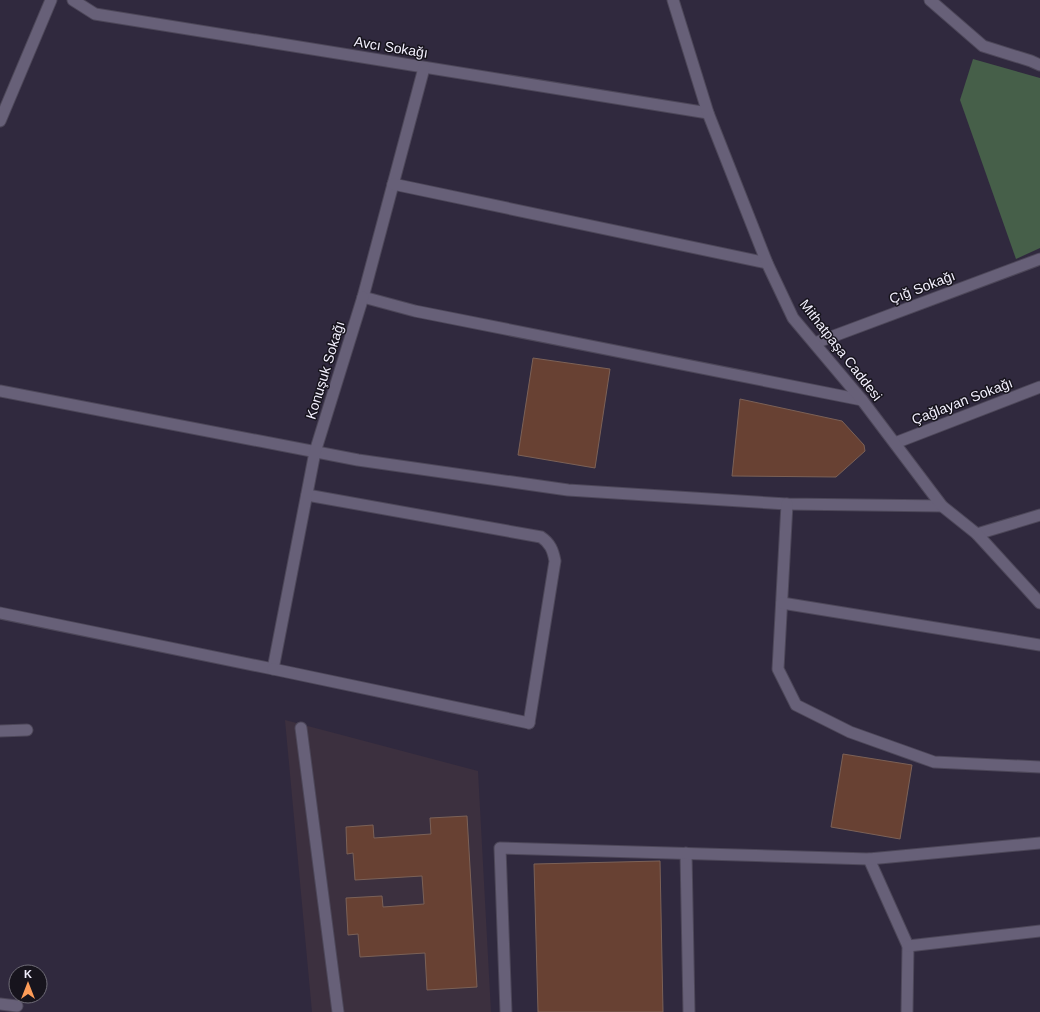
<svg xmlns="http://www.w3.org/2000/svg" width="1040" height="1012" viewBox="0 0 1040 1012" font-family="Helvetica,sans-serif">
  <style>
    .education { fill: #3c303f }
    .green { fill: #465f49 }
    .building { fill: #684133; stroke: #7b6157 }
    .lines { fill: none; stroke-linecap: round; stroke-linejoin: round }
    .service-casing { stroke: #4d4759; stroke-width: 13 }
    .minor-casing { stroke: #4d4759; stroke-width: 13 }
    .secondary-casing { stroke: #4d4759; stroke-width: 13 }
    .service { stroke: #676078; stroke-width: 11 }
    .minor { stroke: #676078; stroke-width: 11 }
    .secondary { stroke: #676078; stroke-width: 11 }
    .labels { text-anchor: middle; stroke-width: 3; stroke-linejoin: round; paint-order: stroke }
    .street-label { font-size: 14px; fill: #f3f0fe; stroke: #17141d }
  </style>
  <rect width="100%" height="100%" fill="#30293e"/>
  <path class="education" d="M285,720L478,771L491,1012H312Z"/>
  <path class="green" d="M973,59L1040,78V248L1016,259L960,100Z"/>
  <g class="building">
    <path d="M533,358L610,369L595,468L518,455Z"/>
    <path d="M740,399L842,421L864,445L865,451L836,477L732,476Z"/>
    <path d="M843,754L912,765L900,839L831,827Z"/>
    <path d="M467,816L477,987L427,990L425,953L360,957L358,934L348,935L346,898L382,896L383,907L424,904L422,876L355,880L353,853L347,854L346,827L373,825L374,838L431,834L430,818Z"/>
    <path d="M660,861L663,1012H538L534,864Z"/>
  </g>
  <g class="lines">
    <g class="service-casing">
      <g id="service">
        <path d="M307,495L541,537C550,543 553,550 555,561L529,723"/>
        <path d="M0,731L27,730"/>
        <path d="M0,1004L17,1006"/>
      </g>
    </g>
    <g class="minor-casing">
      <g id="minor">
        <path d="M73,0L95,14L708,113"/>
        <path d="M930,0L983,46L1031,61L1040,65"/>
        <path d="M424,68L363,297L415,311L862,400"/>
        <path d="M393,184L767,263"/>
        <path d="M815,343L1040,259"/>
        <path d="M0,391L358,460L568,490L787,504L942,506"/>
        <path d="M895,443L1040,387"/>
        <path d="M787,504L778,669L796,705L850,732L934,762L1040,767"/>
        <path d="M977,534L1040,515"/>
        <path d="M782,603L1040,645"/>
        <path d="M0,613L273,669L315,452L363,297"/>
        <path d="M273,669L529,723"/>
        <path d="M301,728L338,1012"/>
        <path d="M686,853L689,1012"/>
        <path d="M869,859L908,946L907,1012"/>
        <path d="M908,946L1040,931"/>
        <path d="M506,1012L500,848L869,859L1040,843"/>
      </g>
    </g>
    <g class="secondary-casing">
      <g id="secondary">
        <path d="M673,0L708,113L767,263L793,318L862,400L942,506L977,534L1040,603"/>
        <path d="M0,121L51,0"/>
      </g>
    </g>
    <use href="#service" class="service"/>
    <use href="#minor" class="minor"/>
    <use href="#secondary" class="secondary"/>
  </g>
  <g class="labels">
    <g class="street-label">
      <text transform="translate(391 47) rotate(9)" y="5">Avcı Sokağı</text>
      <text transform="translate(922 287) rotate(-21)" y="5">Çığ Sokağı</text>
      <text transform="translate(841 350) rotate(52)" y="5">Mithatpaşa Caddesi</text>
      <text transform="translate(325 370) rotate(-73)" y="5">Konuşuk Sokağı</text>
      <text transform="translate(962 401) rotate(-21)" y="5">Çağlayan Sokağı</text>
    </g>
  </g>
  <g transform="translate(28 984)"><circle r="19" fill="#17141d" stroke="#6f6c77"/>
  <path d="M0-3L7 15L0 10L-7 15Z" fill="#fe9c58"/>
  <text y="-6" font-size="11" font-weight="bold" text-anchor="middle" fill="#f3f0fe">K</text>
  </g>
</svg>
